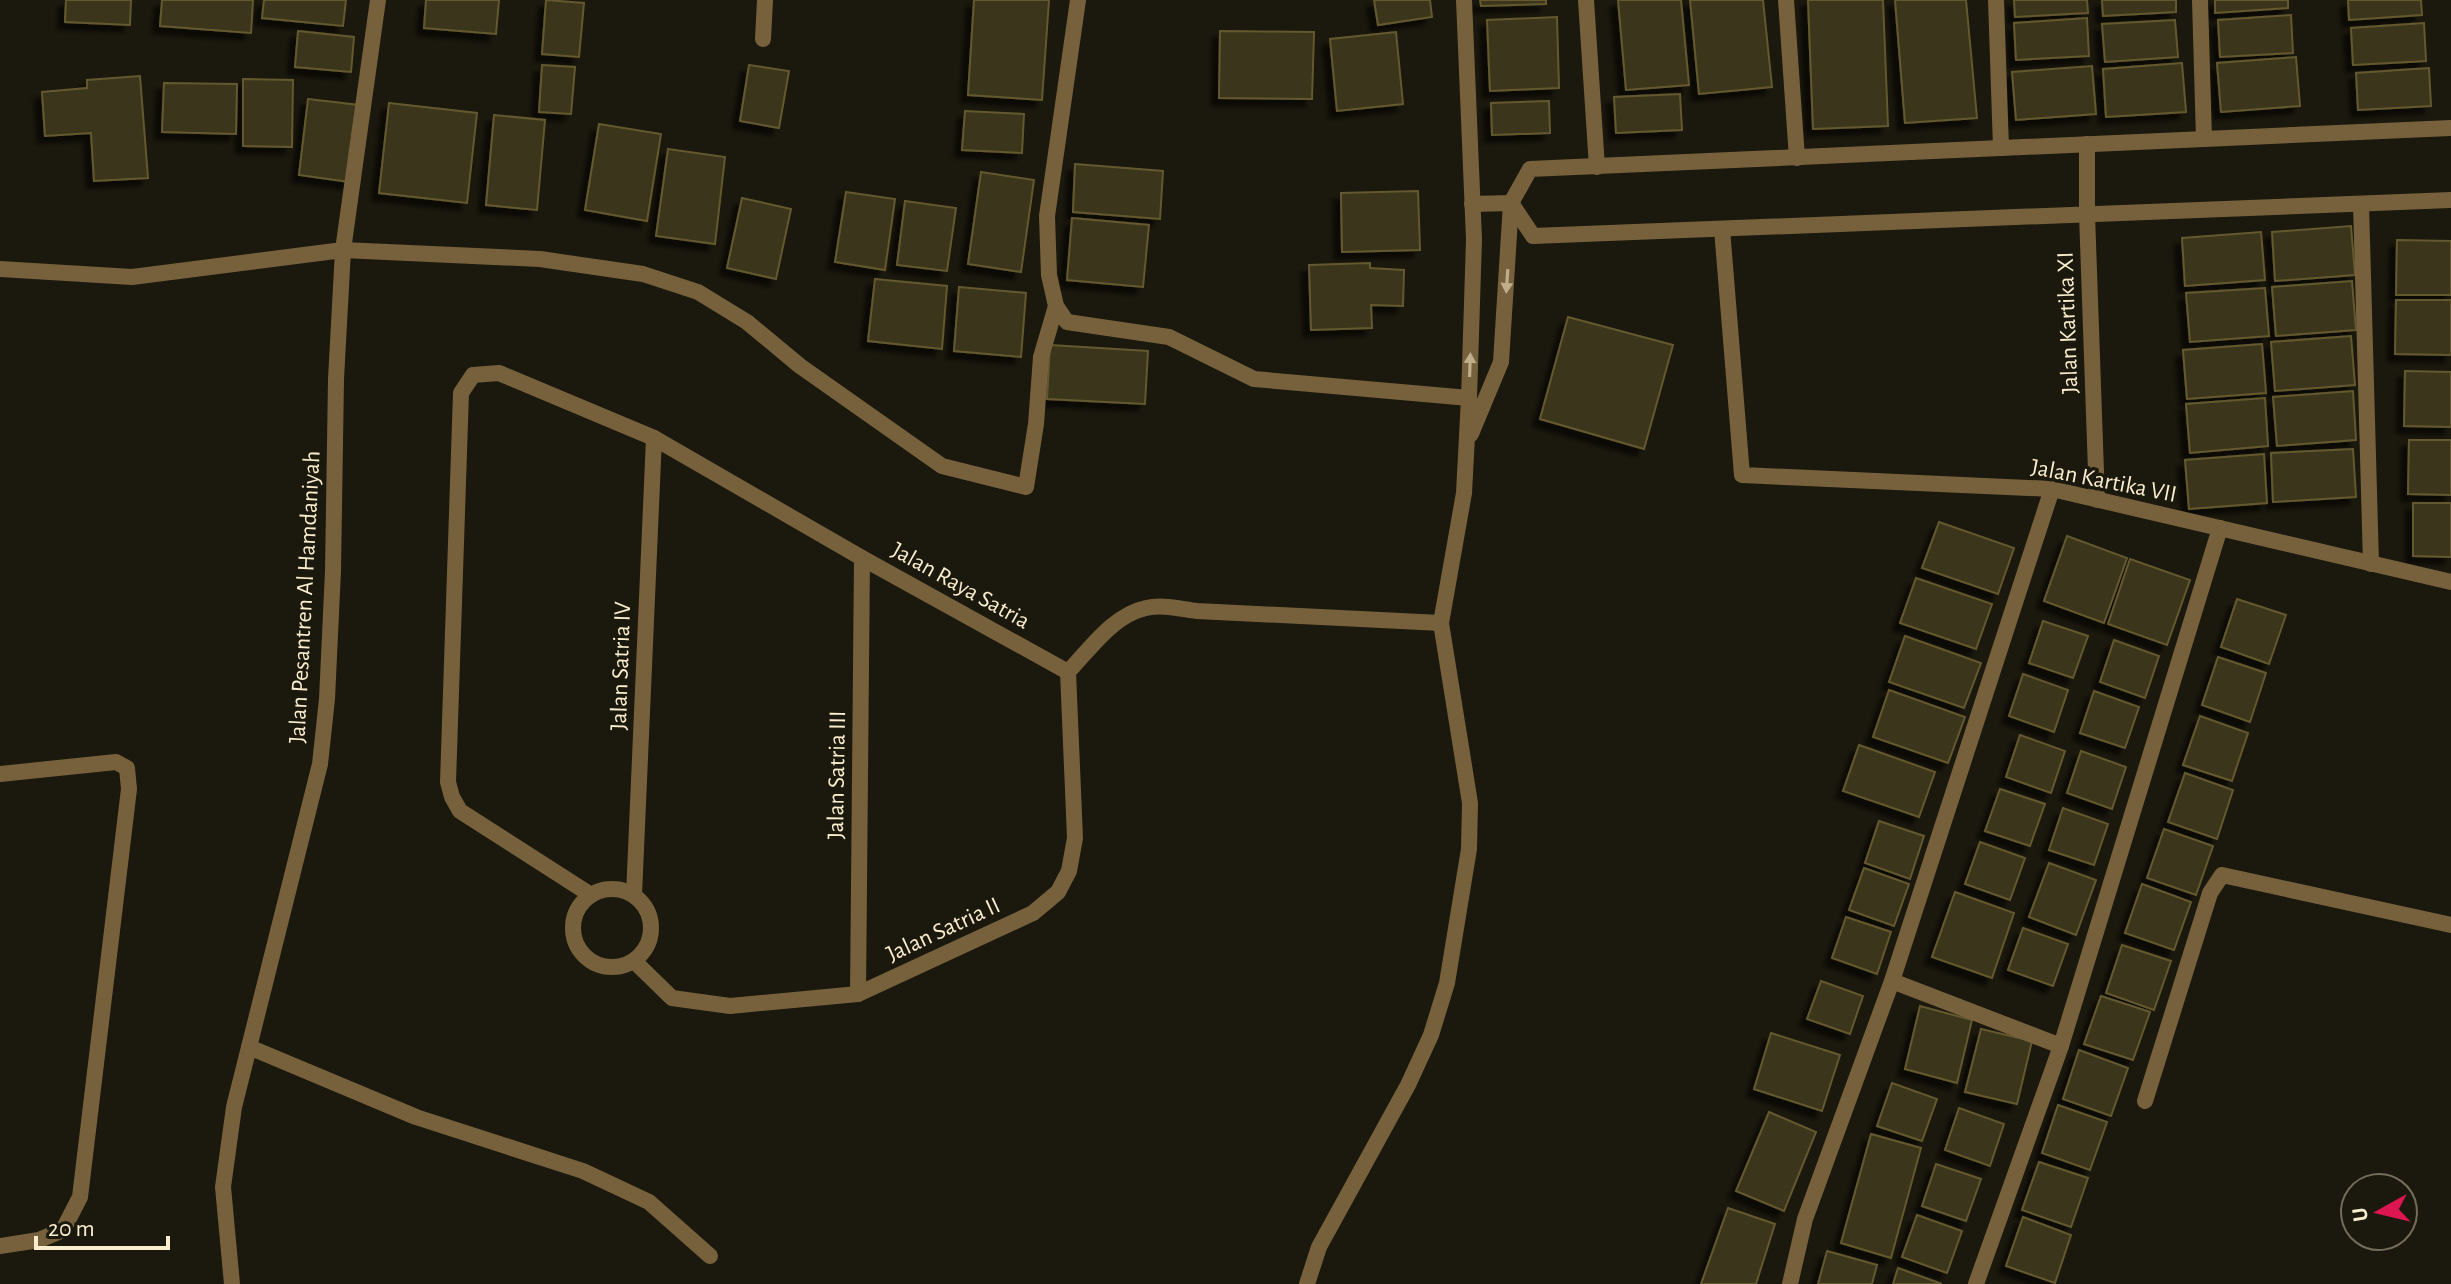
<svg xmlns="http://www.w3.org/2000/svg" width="2451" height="1284" viewBox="0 0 2451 1284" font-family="'Alegreya Sans',sans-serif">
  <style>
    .building { fill: #3b341b; stroke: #64592f; stroke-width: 2; filter: url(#shadow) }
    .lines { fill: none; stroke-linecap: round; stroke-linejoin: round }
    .street { stroke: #76613c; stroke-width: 16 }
    .oneway { fill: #bfae8c }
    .labels { text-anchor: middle; stroke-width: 7; stroke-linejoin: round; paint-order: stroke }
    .street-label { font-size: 24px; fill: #faedcd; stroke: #1b180d }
  </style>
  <defs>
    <filter id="shadow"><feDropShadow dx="-7" dy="7" stdDeviation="2" flood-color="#0009"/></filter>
  </defs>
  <rect width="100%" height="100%" fill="#1b180d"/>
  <g class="building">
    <path d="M66,0H131L130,25L65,22Z"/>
    <path d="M162,0H253L251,33L160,26Z"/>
    <path d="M264,0H346L343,26L262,18Z"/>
    <path d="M426,0H499L496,34L424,28Z"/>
    <path d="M546,0L584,3L579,57L542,54Z"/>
    <path d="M974,0H1049L1042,100L968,95Z"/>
    <path d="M1374,0H1430L1432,17L1378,25Z"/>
    <path d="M1480,0H1546V4L1481,6Z"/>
    <path d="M1618,0H1681L1689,85L1626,90Z"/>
    <path d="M1690,0H1763L1772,87L1699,94Z"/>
    <path d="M1808,0H1883L1888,126L1813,129Z"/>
    <path d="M1895,0H1966L1977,118L1905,123Z"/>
    <path d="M2014,0H2087L2088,13L2015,17Z"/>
    <path d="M2102,0H2176V12L2103,16Z"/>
    <path d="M2215,0H2288V8L2215,13Z"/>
    <path d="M2348,0H2421L2422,15L2349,20Z"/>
    <path d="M2291,15L2293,53L2220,57L2218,20Z"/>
    <path d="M1557,17L1559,88L1490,91L1487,20Z"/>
    <path d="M2087,18L2089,56L2016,60L2014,23Z"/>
    <path d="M2175,20L2178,57L2105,62L2102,24Z"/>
    <path d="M2424,23L2426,61L2353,65L2351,28Z"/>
    <path d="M298,31L354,37L351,72L295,67Z"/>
    <path d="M1220,31L1314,32L1312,99L1219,98Z"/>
    <path d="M1396,32L1403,104L1337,111L1330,39Z"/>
    <path d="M2296,57L2300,106L2221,112L2217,63Z"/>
    <path d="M2182,63L2186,112L2106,117L2103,69Z"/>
    <path d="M542,65L575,67L571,114L539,112Z"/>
    <path d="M749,65L789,71L779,128L740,121Z"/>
    <path d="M2092,66L2096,114L2016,120L2012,72Z"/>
    <path d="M2429,68L2431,106L2358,110L2356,73Z"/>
    <path d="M140,76L148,178L94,181L91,133L45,136L42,92L87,88V80Z"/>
    <path d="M243,79L293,80L292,147L243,146Z"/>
    <path d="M164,83L237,84L236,134L162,132Z"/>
    <path d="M1680,94L1682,130L1616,133L1614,97Z"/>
    <path d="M308,99L359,105L350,182L299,175Z"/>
    <path d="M1549,101L1550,133L1492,135L1491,103Z"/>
    <path d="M389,103L477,113L467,203L379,193Z"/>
    <path d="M965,111L1024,114L1022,153L962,150Z"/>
    <path d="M494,115L545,120L537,210L486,205Z"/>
    <path d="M599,124L661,134L647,221L585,210Z"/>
    <path d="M668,149L725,157L715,244L656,236Z"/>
    <path d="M1075,164L1163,171L1160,219L1073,212Z"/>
    <path d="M981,172L1034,180L1021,272L968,264Z"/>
    <path d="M1418,191L1420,250L1342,252L1341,193Z"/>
    <path d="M846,192L895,199L885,270L835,262Z"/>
    <path d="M742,198L791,209L776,279L727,268Z"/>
    <path d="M905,201L956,208L947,271L897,265Z"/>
    <path d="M1072,218L1149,225L1143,287L1067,280Z"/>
    <path d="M2351,226L2355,275L2275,281L2272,232Z"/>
    <path d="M2261,232L2265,280L2185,286L2182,238Z"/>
    <path d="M2397,240L2451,241V295H2396Z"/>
    <path d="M1370,263V268L1404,270L1403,306L1371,305L1372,328L1311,330L1309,265Z"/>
    <path d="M875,279L947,286L942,349L868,341Z"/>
    <path d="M2352,281L2356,330L2276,336L2272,287Z"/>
    <path d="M959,287L1026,293L1021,357L954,351Z"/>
    <path d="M2265,288L2269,336L2190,342L2186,293Z"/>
    <path d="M2396,300H2451V355L2395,354Z"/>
    <path d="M1568,317L1673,345L1644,449L1540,419Z"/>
    <path d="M2351,336L2355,385L2275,391L2271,342Z"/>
    <path d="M2262,344L2266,393L2187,399L2183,350Z"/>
    <path d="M1050,345L1148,351L1145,404L1047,399Z"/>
    <path d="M2405,371L2451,372V427L2404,426Z"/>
    <path d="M2353,391L2356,440L2277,446L2273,397Z"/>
    <path d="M2265,398L2268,446L2190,453L2186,404Z"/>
    <path d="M2409,440H2451V495L2408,494Z"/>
    <path d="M2353,449L2356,497L2273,502L2271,453Z"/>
    <path d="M2264,454L2267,503L2189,509L2185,460Z"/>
    <path d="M2413,503H2451V557L2413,556Z"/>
    <path d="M1939,522L2014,548L1998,594L1922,568Z"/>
    <path d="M2067,536L2127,558L2104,623L2044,601Z"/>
    <path d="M2130,559L2190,580L2167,645L2108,624Z"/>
    <path d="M1916,578L1992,604L1976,649L1900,623Z"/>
    <path d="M2237,599L2286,615L2269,664L2221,647Z"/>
    <path d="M2043,621L2088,636L2073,678L2029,663Z"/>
    <path d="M1905,636L1981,663L1964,708L1889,682Z"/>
    <path d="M2114,640L2159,656L2145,698L2100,682Z"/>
    <path d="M2218,657L2266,673L2250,722L2202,705Z"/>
    <path d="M2023,674L2068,690L2054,732L2009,716Z"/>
    <path d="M1889,690L1965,717L1948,763L1873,737Z"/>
    <path d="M2094,691L2139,707L2125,748L2080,733Z"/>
    <path d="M2200,716L2248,733L2232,781L2183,765Z"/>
    <path d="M2020,735L2065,751L2051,793L2006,777Z"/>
    <path d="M1859,745L1935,772L1919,817L1843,791Z"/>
    <path d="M2081,751L2126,767L2112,809L2067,793Z"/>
    <path d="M2185,773L2233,790L2217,839L2168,822Z"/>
    <path d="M2000,789L2045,804L2030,846L1985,831Z"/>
    <path d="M2063,808L2108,824L2094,865L2049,850Z"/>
    <path d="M1879,821L1924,836L1910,879L1865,863Z"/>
    <path d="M2164,829L2213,846L2196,895L2147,878Z"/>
    <path d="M1980,842L2025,858L2010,900L1965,884Z"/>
    <path d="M2049,863L2096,880L2076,935L2029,917Z"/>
    <path d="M1864,868L1909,884L1894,926L1849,910Z"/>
    <path d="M2142,884L2191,902L2174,950L2125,933Z"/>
    <path d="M1955,892L2014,913L1992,978L1932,957Z"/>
    <path d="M1846,917L1891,932L1877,974L1832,958Z"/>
    <path d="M2023,928L2068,944L2053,986L2008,970Z"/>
    <path d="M2122,945L2171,961L2154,1010L2106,993Z"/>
    <path d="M1821,981L1863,996L1850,1034L1807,1019Z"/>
    <path d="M2101,996L2150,1012L2133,1060L2084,1044Z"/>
    <path d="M1920,1006L1972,1020L1957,1083L1905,1069Z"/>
    <path d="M1981,1029L2032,1041L2017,1104L1965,1092Z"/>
    <path d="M1771,1033L1840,1055L1822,1111L1754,1089Z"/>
    <path d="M2079,1050L2128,1068L2111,1116L2063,1099Z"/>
    <path d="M1892,1083L1937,1099L1922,1141L1877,1126Z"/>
    <path d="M2058,1105L2107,1122L2090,1170L2042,1153Z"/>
    <path d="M1959,1108L2004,1124L1990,1166L1945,1150Z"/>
    <path d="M1769,1112L1816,1132L1784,1211L1736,1191Z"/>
    <path d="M1871,1134L1921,1148L1891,1258L1841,1243Z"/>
    <path d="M2039,1162L2088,1178L2071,1227L2022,1210Z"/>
    <path d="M1936,1164L1981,1179L1966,1221L1922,1206Z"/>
    <path d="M1728,1208L1775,1224L1756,1284H1701Z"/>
    <path d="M1917,1215L1962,1231L1947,1273L1902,1257Z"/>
    <path d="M2023,1217L2071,1235L2055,1283L2006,1266Z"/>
    <path d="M1827,1251L1877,1265L1872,1284H1818Z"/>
    <path d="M1898,1268L1942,1284H1893Z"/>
  </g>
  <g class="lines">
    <g class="street">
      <path d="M1078,0L1047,216L1049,275L1056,306L1067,322L1169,337L1254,379L1469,398"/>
      <path d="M1586,0L1597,167"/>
      <path d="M1786,0L1797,158"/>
      <path d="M1996,0L2001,148"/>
      <path d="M2200,0L2204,139"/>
      <path d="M763,39L765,0"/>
      <path d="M2087,144V214L2097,500"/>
      <path d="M1511,203L1533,236L2451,200"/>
      <path d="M1472,204L1511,203"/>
      <path d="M2361,204L2371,564"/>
      <path d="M1722,229L1742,475L2052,489L2451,582"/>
      <path d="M0,269L132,277L343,250L540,259L643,274L698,292L747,322L800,366L942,466L1026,487L1036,424L1041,357L1056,306"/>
      <path d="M1471,434L1501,362L1511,203L1530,169L2451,128"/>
      <path d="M0,774L116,762L127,768L129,789L80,1197L63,1230L39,1240L0,1246"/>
      <circle cx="612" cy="928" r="39"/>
      <path d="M591,895L460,811L452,797L448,782L461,393L473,375L499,373L654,438L862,558L1068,672C1090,649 1113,615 1146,608C1163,604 1180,609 1197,611L1441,623"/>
      <path d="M634,895L654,438"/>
      <path d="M634,961L672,998L730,1006L858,994L1033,913L1058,892L1069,871L1075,838L1068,672"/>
      <path d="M1892,981L2061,1046"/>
      <path d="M858,994L862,558"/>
      <path d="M249,1047L416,1117L583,1171L649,1202L710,1256"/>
      <path d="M2145,1101L2210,893L2222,875L2451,925"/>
      <path d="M232,1284L223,1187L234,1107L320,764L327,699L333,571L336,379L343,250L378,0"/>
      <path d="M1307,1284L1319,1247L1408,1085L1431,1035L1447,983L1469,849L1470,803L1441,623L1464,493L1469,398L1474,239L1464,0"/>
      <path d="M1790,1284L1805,1219L1892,981L2052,489"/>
      <path d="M1976,1284L2061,1046L2220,528"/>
    </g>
  </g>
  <defs><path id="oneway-solid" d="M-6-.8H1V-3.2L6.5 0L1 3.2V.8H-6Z" transform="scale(2)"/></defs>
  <g class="oneway">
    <use href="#oneway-solid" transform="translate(1507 281) rotate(94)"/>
    <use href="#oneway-solid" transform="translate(1470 365) rotate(-88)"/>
  </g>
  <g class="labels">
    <g class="street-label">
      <text transform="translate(2067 323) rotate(-92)" y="8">Jalan Kartika XI</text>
      <text transform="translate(2104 480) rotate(11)" y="8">Jalan Kartika VII</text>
      <text transform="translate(961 585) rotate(29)" y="8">Jalan Raya Satria</text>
      <text transform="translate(304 597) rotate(-87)" y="8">Jalan Pesantren Al Hamdaniyah</text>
      <text transform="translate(620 666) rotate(-88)" y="8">Jalan Satria IV</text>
      <text transform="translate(836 775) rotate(-89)" y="8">Jalan Satria III</text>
      <text transform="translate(943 929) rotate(-25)" y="8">Jalan Satria II</text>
    </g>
  </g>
  <g transform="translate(2379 1212) rotate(262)"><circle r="38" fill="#1b180d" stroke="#746d5a" stroke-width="2"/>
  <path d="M0-6L14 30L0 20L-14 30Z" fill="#dd1652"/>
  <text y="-12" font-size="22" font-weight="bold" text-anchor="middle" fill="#faedcd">U</text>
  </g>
  <path d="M36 1236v12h132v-12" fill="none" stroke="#faedcd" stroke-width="4"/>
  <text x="48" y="1236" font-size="24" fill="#faedcd" stroke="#1b180d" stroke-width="6" paint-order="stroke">20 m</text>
</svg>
